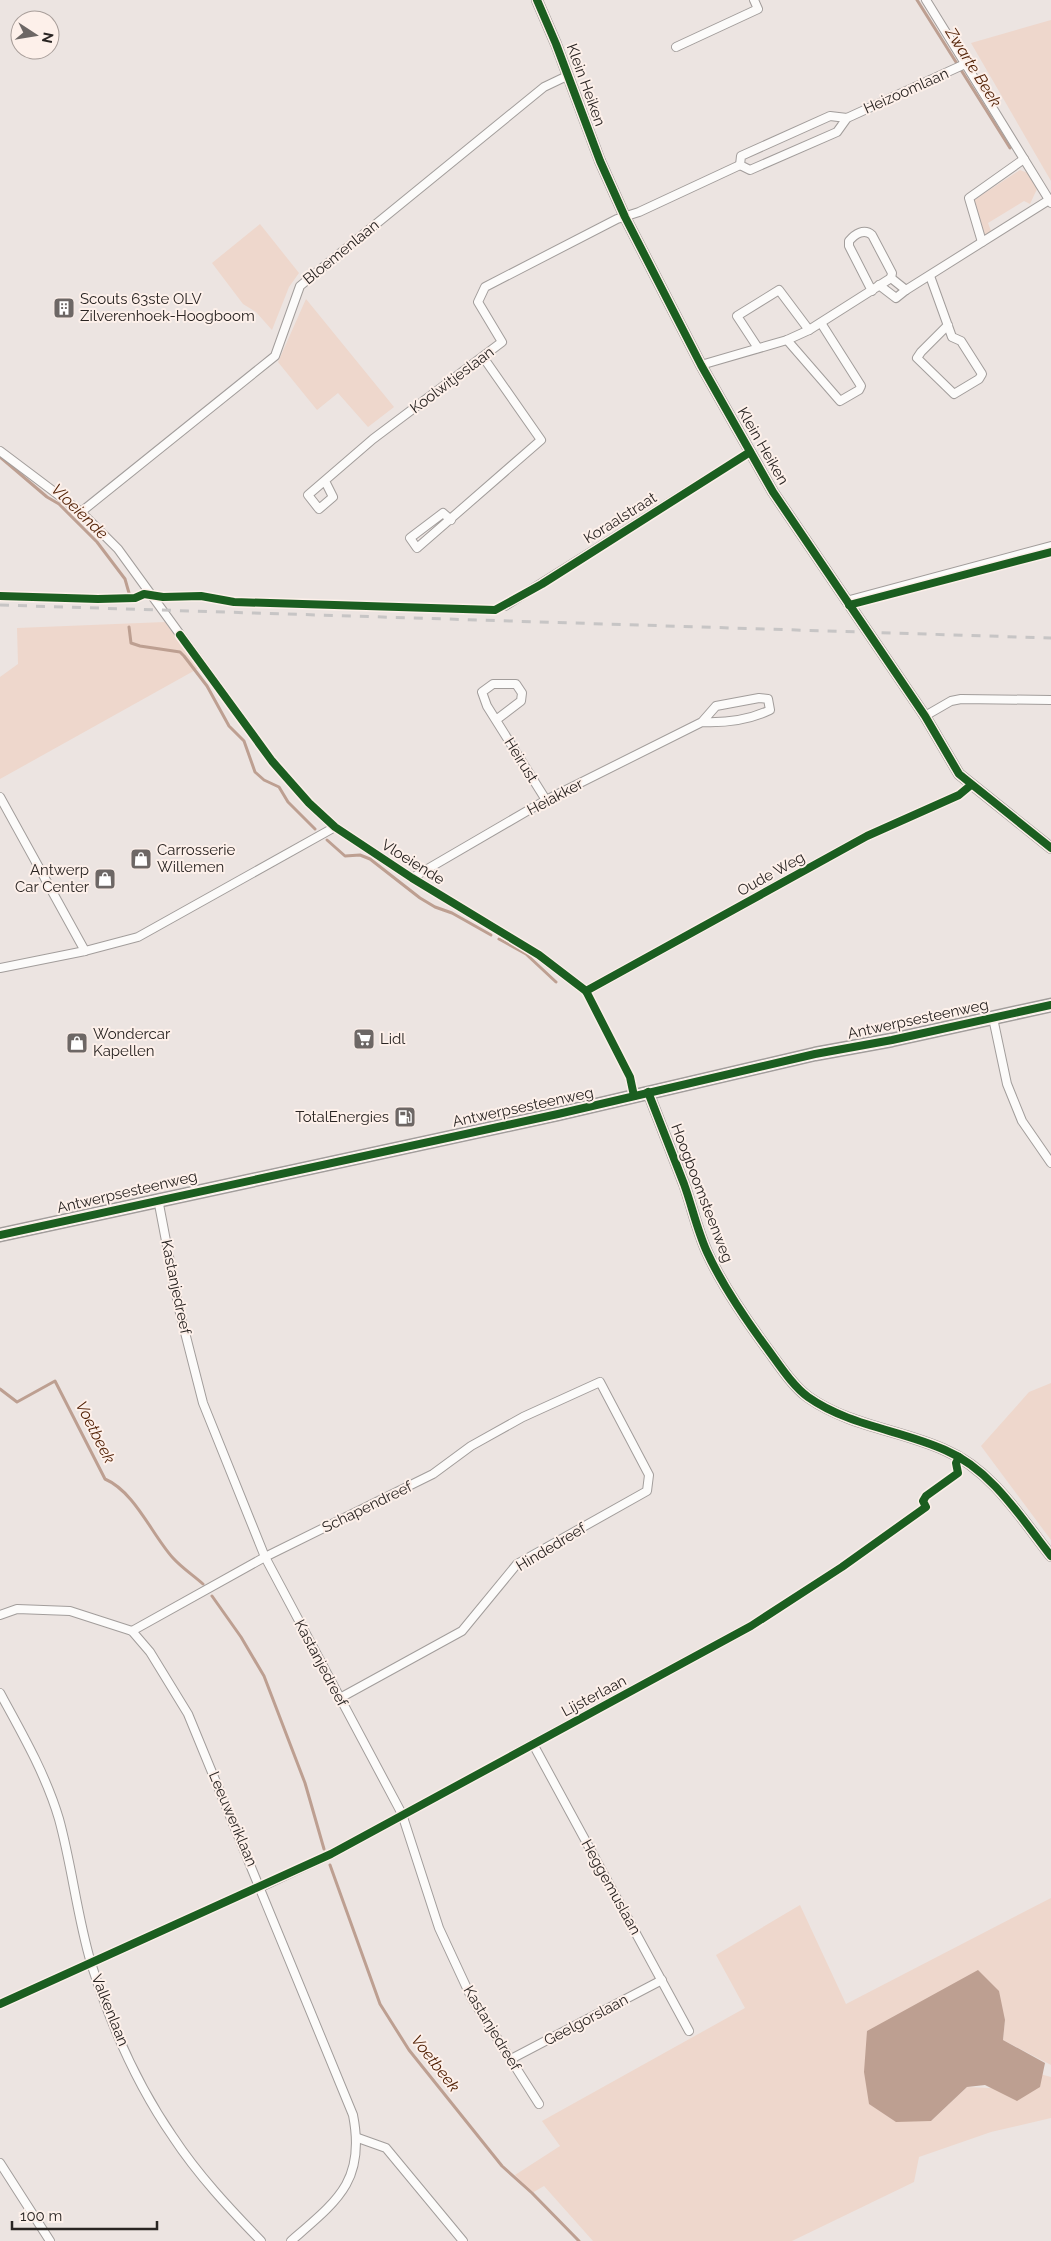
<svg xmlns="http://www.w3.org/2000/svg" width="1051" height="2241" viewBox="0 0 1051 2241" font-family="Raleway,sans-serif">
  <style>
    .green { fill: #eed7cc }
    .water { fill: #bd9f91 }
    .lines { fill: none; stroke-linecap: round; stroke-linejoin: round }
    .stream { stroke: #bd9f91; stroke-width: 3 }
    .minor-casing { stroke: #a29d9b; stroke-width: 10 }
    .tertiary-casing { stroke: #a29d9b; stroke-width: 12 }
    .primary-casing { stroke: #a29d9b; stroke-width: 15 }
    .minor { stroke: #fcfbfa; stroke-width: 8 }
    .tertiary { stroke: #fcfbfa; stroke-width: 10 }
    .primary { stroke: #fcfbfa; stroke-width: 12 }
    .rail { stroke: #c7c5c5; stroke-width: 3; stroke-dasharray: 9 9; stroke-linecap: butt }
    .cycleway-casing { stroke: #fdf0ea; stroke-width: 11 }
    .cycleway { stroke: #1b5e20; stroke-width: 8 }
    .labels { text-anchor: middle; stroke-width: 4; stroke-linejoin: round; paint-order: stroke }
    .street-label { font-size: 15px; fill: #292422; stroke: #fdf0ea }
    .poi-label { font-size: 15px; fill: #292422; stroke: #fdf0ea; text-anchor: start }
    .water-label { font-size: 16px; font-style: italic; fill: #4f1d00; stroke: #fdf0ea }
  </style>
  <rect width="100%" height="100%" fill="#ece4e1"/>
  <g class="green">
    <path d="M1051,20V181L971,43Z"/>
    <path d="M1020,170L1028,173L1037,189L1030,204L1024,201L988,223L991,231L985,235L974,200Z"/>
    <path d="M260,224L299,273L289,287L272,330L256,312L243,304L212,263Z"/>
    <path d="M306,299L394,407L368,427L338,393L317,410L278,362Z"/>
    <path d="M165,622L199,668L0,779V677L18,664L17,628Z"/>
    <path d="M1051,1383V1540L981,1446L1029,1392Z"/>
    <path d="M1051,1898V2065L1003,2040L1005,2020L931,2121L967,2087L1011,2089L1040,2074L1051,2077V2118L991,2132L919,2157L914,2182L792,2241H593L544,2186L532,2193L515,2175L560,2146L542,2121L745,2008L716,1955L800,1905L846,2004Z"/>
  </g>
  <path class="water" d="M978,1970L999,1991L1005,2020L1003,2040L1045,2063L1040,2087L1017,2101L985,2085L967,2087L931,2121L896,2122L869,2104L864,2072L867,2031Z"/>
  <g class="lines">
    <g class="stream">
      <path d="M917,0L1010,148"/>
      <path d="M0,457L47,497L59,504L97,542L125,579L129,593"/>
      <path d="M129,627L131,643L140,646L180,652L184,656L207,686L229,726L244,741L255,772L264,780L279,787L288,802L315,829"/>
      <path d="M327,840L345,856L360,855L370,859L420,898L435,907L452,913L491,935"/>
      <path d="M499,939L526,954L556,982"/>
      <path d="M0,1389L17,1402L55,1381L105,1479C135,1492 152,1535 173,1558C182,1568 193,1575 203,1584"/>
      <path d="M212,1596L241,1637L264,1676L305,1783L324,1849"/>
      <path d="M330,1865L380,2004L409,2050L502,2166L532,2193L579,2241"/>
    </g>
    <g class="minor-casing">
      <g id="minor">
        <path d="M926,0L1051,203"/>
        <path d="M676,47L758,9L754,0"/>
        <path d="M847,118L830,116L741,156L740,165L750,170L837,132L847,118L965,64"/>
        <path d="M982,242L969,198L1024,159"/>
        <path d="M930,276L952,337L961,341L982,374L979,379L954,394L917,358L921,352L948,325"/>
        <path d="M879,285L896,298L906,290"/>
        <path d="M872,291L849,246V241C855,234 864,228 872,235L892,273L891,278"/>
        <path d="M787,340L840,401L859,390L861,386L821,323"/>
        <path d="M758,348L737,316L779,290L809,330"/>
        <path d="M701,365L787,340L809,330L891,278L906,290L1049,200"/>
        <path d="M0,451L81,512L118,549L272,761L309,803L335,827L412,878L539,955L586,991L630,1077L634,1096"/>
        <path d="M325,481L333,497L319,509L308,495L373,439L502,342L478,302L485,287L617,219L639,212L740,165"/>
        <path d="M81,512L275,356L300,286L544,87L567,76"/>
        <path d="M451,520L443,513L410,538L417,548L541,440L483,357"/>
        <path d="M846,601L1051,546"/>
        <path d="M505,606L750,452"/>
        <path d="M925,716L951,701L961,699L1051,700"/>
        <path d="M496,720L521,701L522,693L516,684H493L482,692L487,706L546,800"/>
        <path d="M0,797L85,951"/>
        <path d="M412,878L546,800L702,722C725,723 749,720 770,710L768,699L759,698L716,706L702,722"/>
        <path d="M0,968L85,951L138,937L335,827"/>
        <path d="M586,991L867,836L959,795L971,785"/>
        <path d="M993,1018L1007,1084L1022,1121L1051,1163"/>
        <path d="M158,1199L179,1309L203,1403L265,1557L402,1814L439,1928L471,1997L539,2104"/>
        <path d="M0,1615L17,1609L70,1611L132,1631L150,1652L188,1714L353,2115C366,2181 337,2201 291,2241"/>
        <path d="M132,1631L265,1557L433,1474L471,1446L523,1417L600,1382L649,1475L647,1491L517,1564L462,1631L340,1698"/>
        <path d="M0,1693C22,1733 46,1775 59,1819C72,1866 77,1916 91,1963C110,2023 137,2085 173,2137C198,2175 229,2208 261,2241"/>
        <path d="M533,1744L689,2031"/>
        <path d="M261,1887L331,1854L751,1626L842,1567L926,1507"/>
        <path d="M511,2059L662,1980"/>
        <path d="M358,2138L386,2148L463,2241"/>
        <path d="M0,2163L50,2241"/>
      </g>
    </g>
    <g class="tertiary-casing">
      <g id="tertiary">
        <path d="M537,0L556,44L600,161L625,217L701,365L773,492L925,716L959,774L1051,848"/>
        <path d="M648,1092C660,1123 672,1153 684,1184C692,1206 697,1230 707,1252C723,1287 746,1320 769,1351C780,1366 793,1386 808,1397C849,1426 901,1430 945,1450C992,1470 1021,1518 1051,1556"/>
      </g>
    </g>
    <g class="primary-casing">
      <path id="primary" d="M0,1235L558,1114L815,1054L892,1040L1051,1005"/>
    </g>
    <use href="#minor" class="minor"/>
    <use href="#tertiary" class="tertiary"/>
    <use href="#primary" class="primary"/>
    <path class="rail" d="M0,605L1051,638"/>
    <g class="cycleway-casing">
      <g id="cycleway">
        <path d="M537,0L556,44L600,161L625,217L701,365L773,492L925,716L959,774L1051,848"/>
        <path d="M0,596L98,599L135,598L144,594L163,597L201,596L234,602L495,610L542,584L750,452"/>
        <path d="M849,605L1051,552"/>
        <path d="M180,635L272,761L309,803L335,827L412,878L539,955L586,991L630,1077L634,1096"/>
        <path d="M586,991L867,836L959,795L971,785"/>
        <path d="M648,1092C660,1123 672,1153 684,1184C692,1206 697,1230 707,1252C723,1287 746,1320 769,1351C780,1366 793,1386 808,1397C849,1426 901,1430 945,1450C992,1470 1021,1518 1051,1556"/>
        <path d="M0,1235L558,1114L815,1054L892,1040L1051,1005"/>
        <path d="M0,2004L331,1854L751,1626L842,1567L926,1507L923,1501L926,1496L958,1473L956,1463L959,1457"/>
      </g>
    </g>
    <use href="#cycleway" class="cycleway"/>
  </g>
  <defs>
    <g id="building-square" transform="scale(1.125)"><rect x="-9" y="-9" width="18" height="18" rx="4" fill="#6d6765" stroke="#fdf0ea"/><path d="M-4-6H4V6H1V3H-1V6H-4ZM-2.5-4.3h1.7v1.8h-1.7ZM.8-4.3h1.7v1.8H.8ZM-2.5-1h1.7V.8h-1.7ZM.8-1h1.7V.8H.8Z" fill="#fff"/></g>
    <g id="shop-square" transform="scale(1.125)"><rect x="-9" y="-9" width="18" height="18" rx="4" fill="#6d6765" stroke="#fdf0ea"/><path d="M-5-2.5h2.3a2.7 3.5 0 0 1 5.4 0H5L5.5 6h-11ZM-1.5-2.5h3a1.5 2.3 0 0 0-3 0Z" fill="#fff"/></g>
    <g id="supermarket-square" transform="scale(1.125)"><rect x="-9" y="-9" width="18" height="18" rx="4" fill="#6d6765" stroke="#fdf0ea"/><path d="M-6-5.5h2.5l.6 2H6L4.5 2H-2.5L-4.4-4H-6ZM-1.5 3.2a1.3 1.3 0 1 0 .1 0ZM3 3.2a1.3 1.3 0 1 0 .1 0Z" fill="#fff"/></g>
    <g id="fuel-square" transform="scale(1.125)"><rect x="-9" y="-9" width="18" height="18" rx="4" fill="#6d6765" stroke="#fdf0ea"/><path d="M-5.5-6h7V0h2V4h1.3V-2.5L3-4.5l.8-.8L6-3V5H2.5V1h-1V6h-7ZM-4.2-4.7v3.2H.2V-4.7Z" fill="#fff"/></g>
  </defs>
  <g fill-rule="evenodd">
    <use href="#building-square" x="64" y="308"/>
    <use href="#shop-square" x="141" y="859"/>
    <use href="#shop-square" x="105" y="879"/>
    <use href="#supermarket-square" x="364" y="1039"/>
    <use href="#shop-square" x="77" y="1043"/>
    <use href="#fuel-square" x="405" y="1117"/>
  </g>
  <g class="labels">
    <g class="street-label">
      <text transform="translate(586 85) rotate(70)" y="5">Klein Heiken</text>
      <text transform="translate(906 91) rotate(-24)" y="5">Heizoomlaan</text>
      <text transform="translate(341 252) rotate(-39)" y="5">Bloemenlaan</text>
      <text transform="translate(452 380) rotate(-37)" y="5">Koolwitjeslaan</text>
      <text transform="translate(763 446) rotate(60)" y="5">Klein Heiken</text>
      <text transform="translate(620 518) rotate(-32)" y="5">Koraalstraat</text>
      <text transform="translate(521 760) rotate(58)" y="5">Heirust</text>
      <text transform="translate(555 797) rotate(-28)" y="5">Heiakker</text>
      <text transform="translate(413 862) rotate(32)" y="5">Vloeiende</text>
      <text transform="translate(771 874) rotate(-29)" y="5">Oude Weg</text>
      <text transform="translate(918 1019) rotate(-12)" y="5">Antwerpsesteenweg</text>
      <text transform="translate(523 1107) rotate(-12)" y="5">Antwerpsesteenweg</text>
      <text transform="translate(127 1192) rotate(-13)" y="5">Antwerpsesteenweg</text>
      <text transform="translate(702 1193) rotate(69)" y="5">Hoogboomsteenweg</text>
      <text transform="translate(176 1287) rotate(78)" y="5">Kastanjedreef</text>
      <text transform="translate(367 1507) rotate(-26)" y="5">Schapendreef</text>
      <text transform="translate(551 1547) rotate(-31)" y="5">Hindedreef</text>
      <text transform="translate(321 1663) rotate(62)" y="5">Kastanjedreef</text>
      <text transform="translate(594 1696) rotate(-28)" y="5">Lijsterlaan</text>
      <text transform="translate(233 1819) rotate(67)" y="5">Leeuweriklaan</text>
      <text transform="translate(611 1887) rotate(61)" y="5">Heggemuslaan</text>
      <text transform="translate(110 2010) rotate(68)" y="5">Valkenlaan</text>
      <text transform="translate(586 2020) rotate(-28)" y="5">Geelgorslaan</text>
      <text transform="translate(492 2028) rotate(59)" y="5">Kastanjedreef</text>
    </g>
    <g class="poi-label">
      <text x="80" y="304">Scouts 63ste OLV<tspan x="80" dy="17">Zilverenhoek-Hoogboom</tspan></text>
      <text x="157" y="855">Carrosserie<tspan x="157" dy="17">Willemen</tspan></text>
      <text x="89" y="875" text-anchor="end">Antwerp<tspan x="89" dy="17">Car Center</tspan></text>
      <text x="93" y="1039">Wondercar<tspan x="93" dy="17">Kapellen</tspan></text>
      <text x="380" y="1044">Lidl</text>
      <text x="389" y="1122" text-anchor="end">TotalEnergies</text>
    </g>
    <g class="water-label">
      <text transform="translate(974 67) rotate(58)" y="6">Zwarte Beek</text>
      <text transform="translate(80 511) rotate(44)" y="6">Vloeiende</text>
      <text transform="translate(96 1432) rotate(63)" y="6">Voetbeek</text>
      <text transform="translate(436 2063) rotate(52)" y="6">Voetbeek</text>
    </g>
  </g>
  <g transform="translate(35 35) rotate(102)"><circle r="24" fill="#fdf0ea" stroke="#a89e9a"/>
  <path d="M0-4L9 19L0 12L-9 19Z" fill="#6d6765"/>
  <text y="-8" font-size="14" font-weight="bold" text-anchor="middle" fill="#292422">N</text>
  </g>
  <path d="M12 2221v8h145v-8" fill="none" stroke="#292422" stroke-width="2.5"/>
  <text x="20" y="2221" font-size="15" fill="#292422" stroke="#fdf0ea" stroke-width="4" paint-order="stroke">100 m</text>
</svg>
